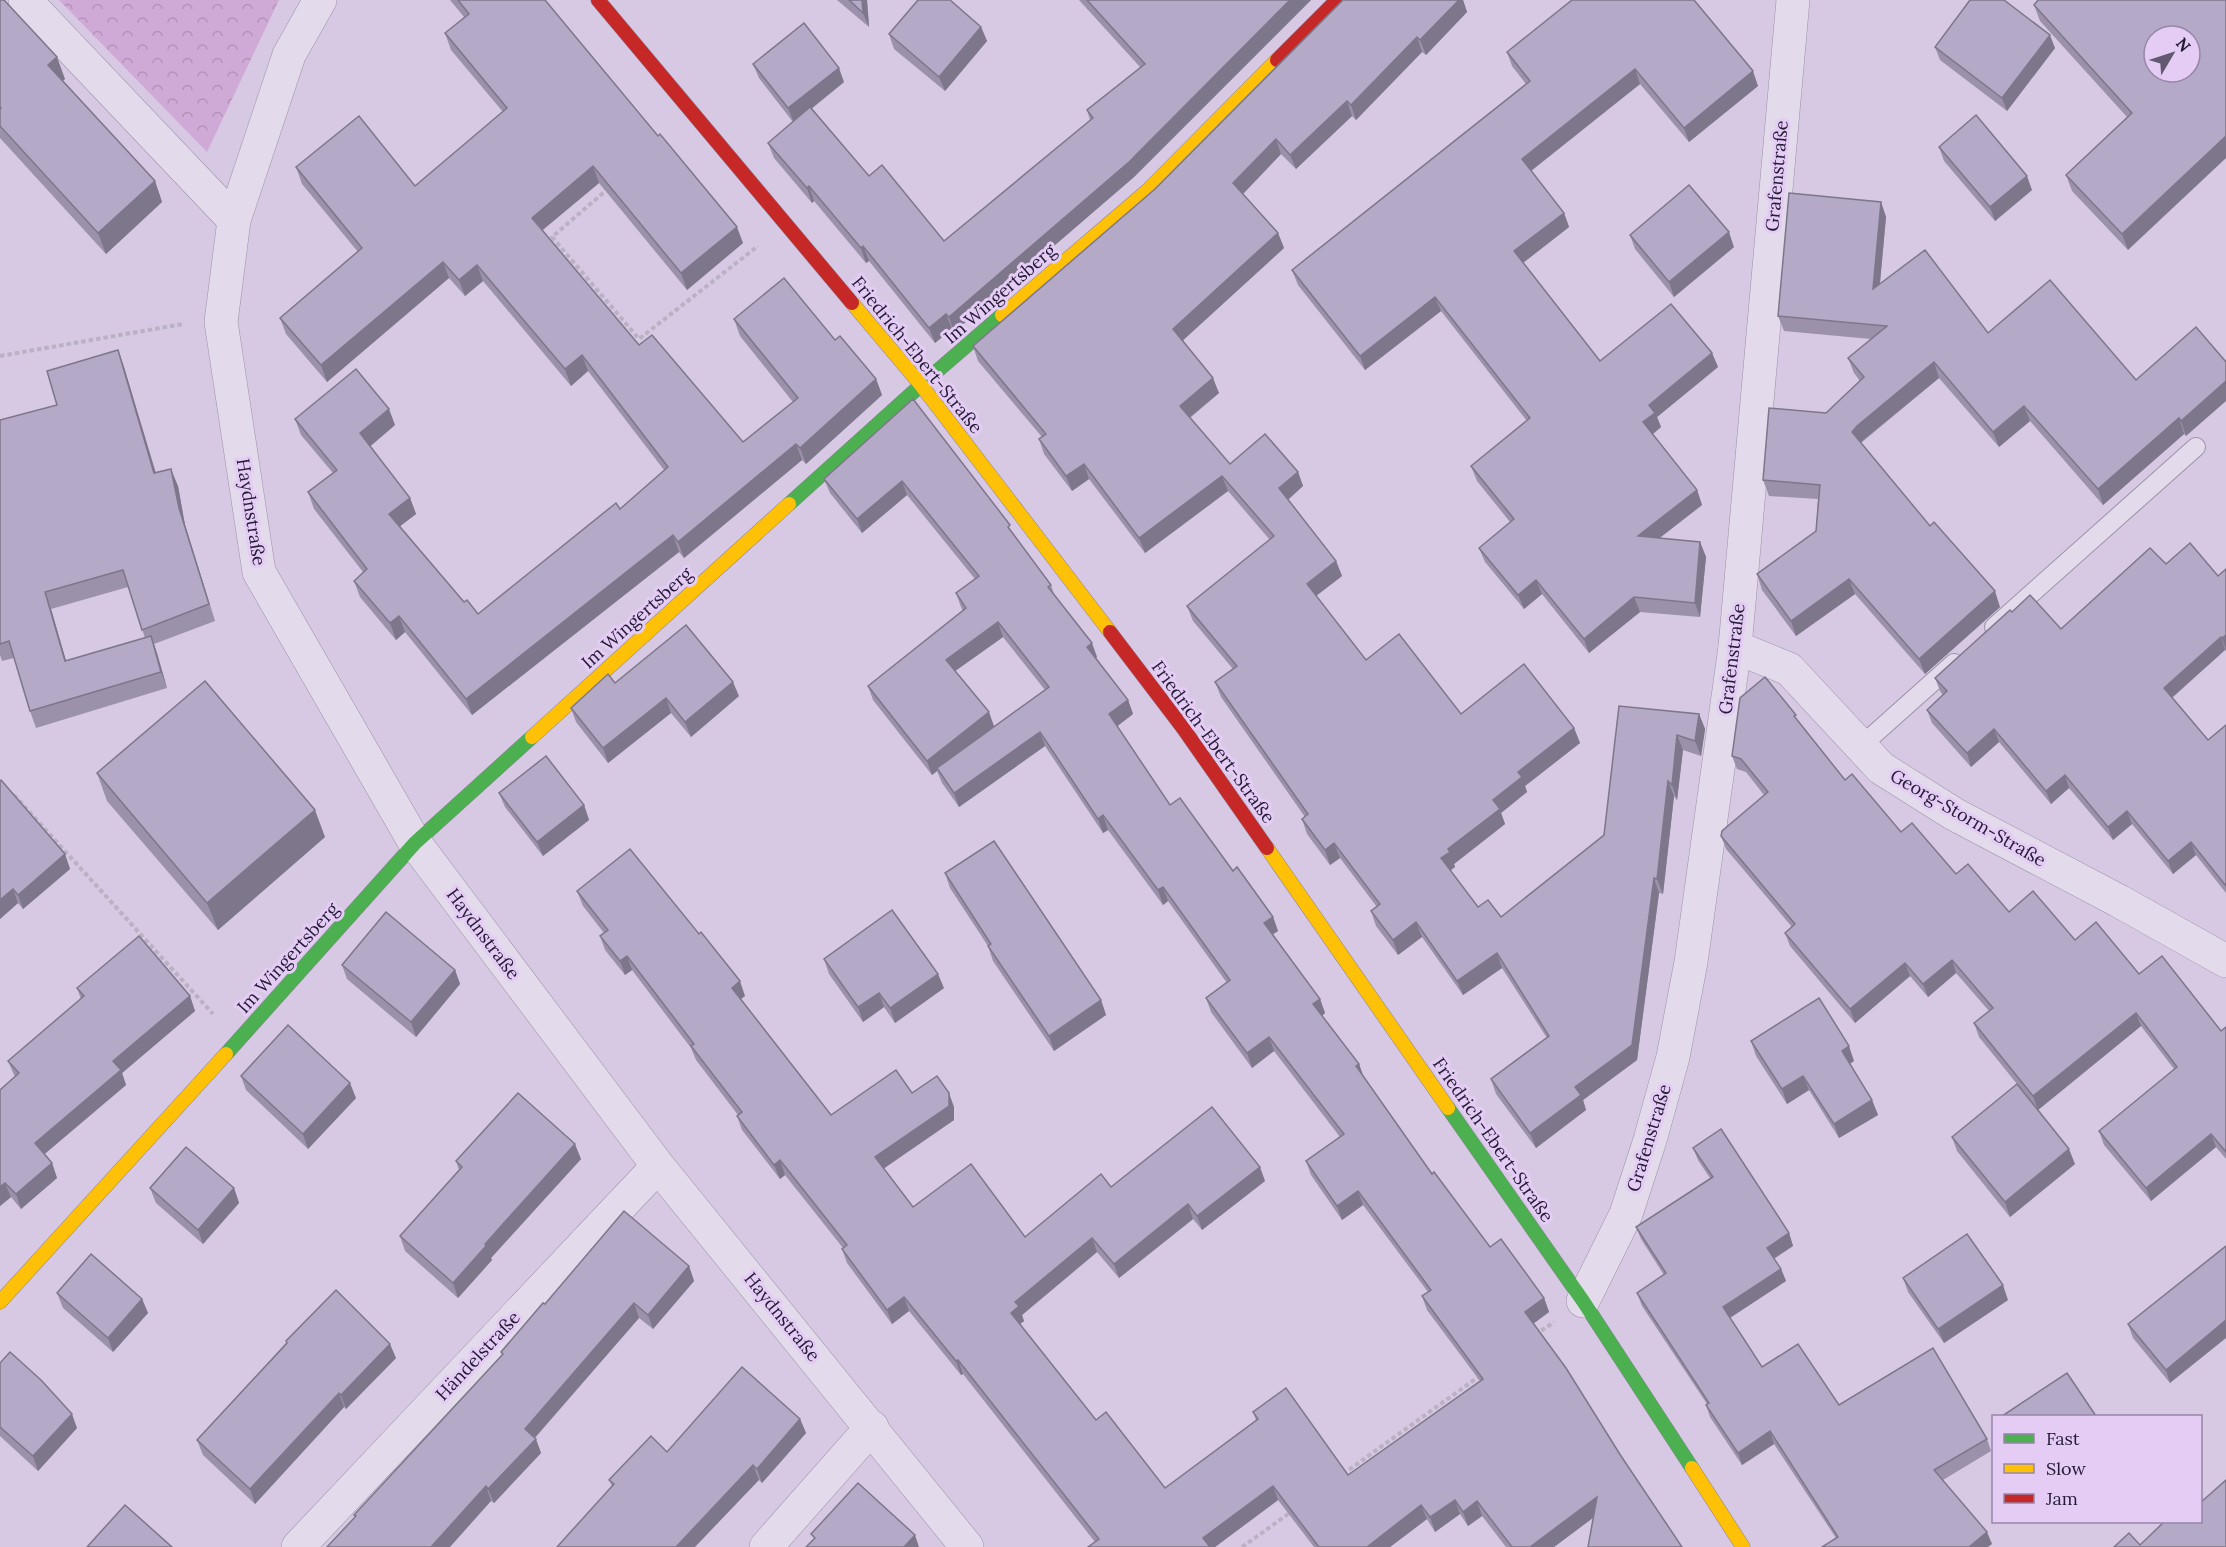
<svg xmlns="http://www.w3.org/2000/svg" width="2226" height="1547" viewBox="0 0 2226 1547" font-family="Lora,serif">
  <style>
    .park { fill: url(#park-crowns) }
    .lines { fill: none; stroke-linecap: round; stroke-linejoin: round }
    .lane-casing { stroke: #9c92a7; stroke-width: 20 }
    .street-casing { stroke: #9c92a7; stroke-width: 34 }
    .fast-casing { stroke: #8c8297; stroke-width: 15 }
    .slow-casing { stroke: #8c8297; stroke-width: 15 }
    .jam-casing { stroke: #8c8297; stroke-width: 15 }
    .path { stroke: #bab1c3; stroke-width: 4; stroke-dasharray: 4.5 3; stroke-linecap: butt }
    .lane { stroke: #e3daeb; stroke-width: 18 }
    .street { stroke: #e3daeb; stroke-width: 33 }
    .fast { stroke: #4caf50; stroke-width: 14 }
    .slow { stroke: #ffc107; stroke-width: 14 }
    .jam { stroke: #c62828; stroke-width: 14 }
    .wall { fill: #9b91aa; fill-rule: evenodd }
    .shaded-wall { fill: #7e768b }
    .building { fill: #b4a9c6; stroke: #7e768b; stroke-width: 1.5; fill-rule: evenodd }
    .labels { text-anchor: middle; stroke-width: 6; stroke-linejoin: round; paint-order: stroke }
    .street-label { font-size: 18px; fill: #241b35; stroke: #e4ccf5 }
  </style>
  <defs>
    <pattern id="park-crowns" width="20" height="18" patternUnits="userSpaceOnUse" patternTransform="scale(1.5)"><rect width="20" height="18" fill="#d0aad6"/><path d="M2 6a3 3 0 1 1 6 0M12 15a3 3 0 1 1 6 0" fill="none" stroke="#b292b8"/></pattern>
  </defs>
  <rect width="100%" height="100%" fill="#d7c8e3"/>
  <path class="park" d="M59,0H279L207,152Z"/>
  <g class="lines">
    <g class="lane-casing">
      <g id="lane">
        <path d="M1994,627L2196,447"/>
        <path d="M1861,746L1954,663"/>
      </g>
    </g>
    <g class="street-casing">
      <g id="street">
        <path d="M25,0L234,220"/>
        <path d="M320,0L289,55L234,220L221,322L259,572L415,843L658,1166L967,1547"/>
        <path d="M1735,647L1789,669L1881,768L1954,814L2119,901L2226,961"/>
        <path d="M1583,1301L1626,1214L1650,1140L1673,1057L1691,962L1735,647L1793,0"/>
        <path d="M298,1547L658,1166"/>
        <path d="M766,1547L872,1427"/>
      </g>
    </g>
    <g class="fast-casing">
      <g id="fast">
        <path d="M789,504L921,385L1002,315"/>
        <path d="M226,1054L415,843L532,737"/>
        <path d="M1448,1108L1583,1301L1692,1468"/>
      </g>
    </g>
    <g class="slow-casing">
      <g id="slow">
        <path d="M852,303L921,385L1110,632"/>
        <path d="M1002,315L1147,191L1277,60"/>
        <path d="M532,737L789,504"/>
        <path d="M1267,848L1448,1108"/>
        <path d="M0,1302L226,1054"/>
        <path d="M1692,1468L1743,1547"/>
      </g>
    </g>
    <g class="jam-casing">
      <g id="jam">
        <path d="M598,0L852,303"/>
        <path d="M1277,60L1337,0"/>
        <path d="M1110,632L1183,728L1267,848"/>
      </g>
    </g>
    <g class="path">
      <path d="M609,188L552,237L639,339L758,246"/>
      <path d="M0,356L183,324"/>
      <path d="M14,795L213,1014"/>
      <path d="M1535,1335L1554,1322"/>
      <path d="M1343,1474L1481,1375"/>
      <path d="M1242,1547L1291,1512"/>
    </g>
    <use href="#lane" class="lane"/>
    <use href="#street" class="street"/>
    <use href="#fast" class="fast"/>
    <use href="#slow" class="slow"/>
    <use href="#jam" class="jam"/>
  </g>
  <g class="wall">
    <path d="M0,0L65,79L63,81L155,181L162,202L106,254L0,138Z"/>
    <path d="M450,0H545L743,243L687,290L599,183L542,230L639,345L743,442L793,402L740,336L734,319L835,340L876,379L882,395L806,464L802,460L684,558L679,552L472,715L405,632L396,640L360,597L354,581L363,572L314,509L308,492L333,473L301,435L295,419L395,425L370,446L410,498L416,514L400,526L464,602L478,614L620,509L664,470L588,371L571,386L483,281L465,296L449,278L327,382L286,334L280,318L358,252L302,184L296,167L415,186L503,112L451,50L445,33L464,17Z"/>
    <path d="M837,0H867L869,27Z"/>
    <path d="M1079,0H1311L1134,177L954,332L952,329L935,343L869,261L866,263L814,201L812,203L774,158L768,143L793,122L759,78L753,64L844,82L812,108L869,176L944,241L1090,120L1087,110L1140,67Z"/>
    <path d="M1343,0H1463L1467,12L1426,55L1422,52L1356,120L1352,116L1296,169L1281,154L1243,194L1278,233L1284,248L1183,340L1219,393L1190,418L1230,464L1298,472L1303,486L1288,500L1336,561L1342,576L1316,596L1366,660L1461,714L1574,728L1580,743L1525,786L1527,792L1501,813L1505,824L1454,864L1455,867L1450,871L1478,907L1501,917L1604,835L1619,706L1699,714L1705,729L1701,756L1683,750L1677,800L1674,796L1663,894L1659,893L1637,1060L1583,1100L1586,1110L1536,1148L1496,1094L1491,1079L1547,1038L1502,968L1463,995L1422,937L1398,955L1376,926L1371,911L1377,907L1340,858L1330,865L1307,834L1302,819L1305,817L1221,697L1215,682L1233,669L1193,621L1187,606L1270,540L1228,491L1145,553L1089,479L1072,491L1044,454L1039,439L1042,437L978,361L973,346L1155,189Z"/>
    <path d="M2226,0L2128,250L2072,191L2066,175L2127,117L2040,21L2034,5Z"/>
    <path d="M981,27L987,41L945,91L894,49L889,34Z"/>
    <path d="M1935,47L2055,48L2007,111L1940,60Z"/>
    <path d="M1507,52L1758,86L1689,142L1640,84L1531,171L1564,213L1569,227L1523,263L1600,361L1712,353L1718,367L1657,417L1661,427L1653,434L1697,490L1702,505L1659,538L1700,542L1706,557L1700,617L1640,612L1589,653L1542,594L1524,609L1485,562L1479,548L1510,522L1477,481L1471,466L1527,421L1441,311L1365,370L1298,285L1292,270L1526,84L1512,66Z"/>
    <path d="M1939,147L2032,190L1995,221L1944,161Z"/>
    <path d="M1881,202L1886,217L1880,283L1988,333L2136,380L2196,327L2186,436L2184,434L2103,505L2030,421L1999,447L1939,378L1861,443L1930,526L2000,607L1925,674L1855,594L1796,636L1762,590L1757,574L1816,531L1818,499L1769,496L1763,480L1826,413L1860,381L1854,373L1848,358L1871,339L1784,331L1778,316Z"/>
    <path d="M1630,235L1734,247L1674,297L1635,249Z"/>
    <path d="M118,350L124,367L155,473L178,486L185,525L215,621L154,644L167,688L36,728L30,711L14,658L2,661L0,655V420L57,405ZM128,587L145,638L66,661L51,609Z"/>
    <path d="M913,399L1013,533L1051,585L1054,594L1097,657L1096,658L1128,700L1133,714L1117,726L1170,805L1233,871L1273,917L1278,931L1273,934L1320,999L1325,1013L1322,1016L1359,1064L1364,1078L1432,1174L1490,1247L1544,1298L1549,1312L1533,1324L1593,1518L1554,1547H1506L1482,1516L1468,1526L1460,1514L1435,1532L1427,1519L1390,1547H1314L1278,1500L1215,1547H1088L1095,1542L963,1374L961,1375L909,1311L892,1324L847,1263L842,1249L843,1248L785,1175L780,1179L742,1130L737,1116L738,1115L696,1060L691,1048L632,970L625,975L605,950L600,936L604,933L583,906L577,891L745,996L740,999L831,1115L912,1093L954,1107V1120L883,1169L913,1207L1025,1237L1111,1187L1265,1181L1202,1230L1193,1219L1119,1278L1097,1252L1022,1315L1024,1321L1020,1324L1096,1420L1165,1488L1256,1420L1253,1412L1348,1475L1480,1381L1427,1310L1422,1296L1428,1292L1363,1205L1342,1220L1311,1175L1306,1161L1340,1137L1274,1051L1252,1068L1211,1012L1206,998L1227,983L1168,901L1163,905L1108,830L1103,833L1045,746L959,807L942,783L937,771L932,775L873,700L868,686L963,611L961,607L956,593L975,579L907,495L862,533L830,493L824,479ZM1003,637L1045,690L984,734L994,726L955,671Z"/>
    <path d="M2166,564L2218,576L2226,569V651L2225,650L2172,698L2208,740L2226,725V893L2196,855L2173,874L2132,824L2113,840L2069,788L2051,804L1999,742L1971,767L1932,723L1927,710L1943,695L1940,691L1935,678L2012,612L2061,629Z"/>
    <path d="M615,683L739,696L691,737L671,713L608,763L576,722L571,708Z"/>
    <path d="M1799,722L1845,780L1901,832L1956,874L2009,912L2075,940L2139,974L2221,1031L2226,1027V1159L2216,1147L2151,1201L2104,1145L2099,1131L2174,1069L2141,1026L2038,1110L1979,1037L1974,1023L1989,1011L1956,973L1928,997L1910,976L1855,1023L1790,946L1785,933L1792,927L1726,849L1721,836L1764,795L1746,772L1737,769L1732,756Z"/>
    <path d="M97,773L325,837L218,930L107,801Z"/>
    <path d="M1,780L65,854L70,869L23,909L18,903L0,919Z"/>
    <path d="M499,793L584,805L589,820L543,856L505,807Z"/>
    <path d="M945,873L1101,1000L1106,1015L1054,1051L993,961L988,946L950,888Z"/>
    <path d="M824,959L944,988L895,1023L884,1007L863,1022L829,974Z"/>
    <path d="M342,965L455,970L460,984L416,1037L347,979Z"/>
    <path d="M77,988L190,996L195,1011L122,1073L126,1085L44,1154L52,1163L57,1178L21,1209L11,1197L0,1206L15,1077L8,1061L81,999Z"/>
    <path d="M1751,1041L1854,1061L1850,1064L1872,1100L1878,1115L1839,1138L1809,1090L1787,1104L1756,1056Z"/>
    <path d="M241,1076L356,1098L308,1149L246,1090Z"/>
    <path d="M1952,1137L2075,1164L2010,1217L1957,1151Z"/>
    <path d="M1693,1148L1789,1233L1793,1246L1774,1259L1781,1269L1786,1281L1730,1318L1762,1367L1839,1405L1987,1439L1991,1451L1943,1480L1992,1544L1836,1538L1774,1444L1742,1465L1710,1417L1706,1405L1707,1404L1642,1306L1637,1293L1664,1275L1641,1239L1636,1227L1710,1178L1698,1160Z"/>
    <path d="M581,1159L491,1258L492,1260L458,1298L405,1251L400,1236L459,1170L456,1161Z"/>
    <path d="M150,1188H234L239,1203L203,1244L156,1203Z"/>
    <path d="M2226,1246L2170,1383L2133,1338L2128,1324Z"/>
    <path d="M689,1266L694,1281L653,1329L639,1318L535,1438L541,1453L494,1503L491,1501L355,1517L354,1515L502,1355L501,1352L545,1304Z"/>
    <path d="M1903,1278L2008,1300L1944,1343L1908,1292Z"/>
    <path d="M57,1293L142,1299L148,1313L113,1352L63,1308Z"/>
    <path d="M286,1341L396,1358L346,1409L344,1407L255,1504L203,1455L197,1440L286,1343Z"/>
    <path d="M0,1363L77,1428L38,1471L0,1436Z"/>
    <path d="M800,1419L806,1433L762,1483L759,1480L612,1486L609,1480L667,1452Z"/>
  </g>
  <g class="shaded-wall">
    <path d="M862,0H867L869,27L863,13Z"/>
    <path d="M1290,0H1311L1134,177L954,332L949,317Z"/>
    <path d="M1457,0H1463L1467,12L1426,55L1420,40Z"/>
    <path d="M981,27L987,41L945,91L939,77Z"/>
    <path d="M2050,35L2055,48L2007,111L2002,98Z"/>
    <path d="M1417,37L1422,52L1356,120L1351,105Z"/>
    <path d="M57,57L65,79L56,86L48,65Z"/>
    <path d="M839,68L844,82L794,123L788,108Z"/>
    <path d="M1635,69L1640,84L1527,174L1522,159Z"/>
    <path d="M1753,71L1758,86L1689,142L1684,128Z"/>
    <path d="M1347,101L1352,116L1296,169L1290,155Z"/>
    <path d="M2226,136V158L2128,250L2122,234Z"/>
    <path d="M1276,139L1281,154L1239,198L1233,183Z"/>
    <path d="M593,166L599,183L538,234L532,218Z"/>
    <path d="M2027,176L2032,190L1995,221L1990,207Z"/>
    <path d="M155,181L162,202L106,254L98,233Z"/>
    <path d="M809,186L814,201L812,203L807,188Z"/>
    <path d="M1881,202L1886,217L1878,304L1873,289Z"/>
    <path d="M1564,213L1569,227L1519,266L1514,251Z"/>
    <path d="M737,227L743,243L687,290L681,273Z"/>
    <path d="M1729,232L1734,247L1674,297L1669,282Z"/>
    <path d="M1278,233L1284,248L1179,344L1173,329Z"/>
    <path d="M863,246L869,261L866,263L861,248Z"/>
    <path d="M443,262L449,278L327,382L321,365Z"/>
    <path d="M477,265L483,281L465,296L459,280Z"/>
    <path d="M1435,297L1441,311L1365,370L1360,356Z"/>
    <path d="M946,314L952,329L935,343L929,328Z"/>
    <path d="M118,350L124,367L161,490L154,473Z"/>
    <path d="M1712,353L1718,367L1657,417L1661,427L1649,437L1643,422L1649,405Z"/>
    <path d="M582,355L588,371L571,386L565,369Z"/>
    <path d="M1934,362L1939,378L1862,441L1857,447L1852,432L1857,426Z"/>
    <path d="M1213,378L1219,393L1185,421L1180,406Z"/>
    <path d="M876,379L882,395L806,464L800,448Z"/>
    <path d="M2226,381V401L2186,436L2181,421Z"/>
    <path d="M2024,406L2030,421L1999,447L1993,432Z"/>
    <path d="M389,409L395,425L366,450L360,433Z"/>
    <path d="M2179,418L2184,434L2103,505L2098,489Z"/>
    <path d="M796,444L802,460L684,558L678,542Z"/>
    <path d="M1084,464L1089,479L1072,491L1066,476Z"/>
    <path d="M171,469L178,486L185,525L215,621L179,508Z"/>
    <path d="M1298,472L1303,486L1284,503L1279,488Z"/>
    <path d="M1222,476L1228,491L1145,553L1139,538Z"/>
    <path d="M902,481L907,495L862,533L857,519Z"/>
    <path d="M1697,490L1702,505L1643,551L1638,536Z"/>
    <path d="M410,498L416,514L395,530L389,514Z"/>
    <path d="M673,535L679,552L472,715L466,699Z"/>
    <path d="M1700,542L1706,557L1700,617L1695,603Z"/>
    <path d="M1336,561L1342,576L1312,599L1307,584Z"/>
    <path d="M1849,579L1855,594L1796,636L1791,621Z"/>
    <path d="M1536,580L1542,594L1524,609L1518,595Z"/>
    <path d="M1995,591L2000,607L1925,674L1919,659Z"/>
    <path d="M45,592L51,609L71,678L65,661Z"/>
    <path d="M1634,597L1640,612L1589,653L1584,639Z"/>
    <path d="M399,616L405,632L396,640L390,623Z"/>
    <path d="M998,622L1003,637L951,674L946,660Z"/>
    <path d="M2226,635V650L2222,638Z"/>
    <path d="M151,636L157,653L167,688L161,672Z"/>
    <path d="M2221,637L2225,650L2168,701L2164,688Z"/>
    <path d="M1092,643L1097,657L1092,661L1087,647Z"/>
    <path d="M733,682L739,696L691,737L685,722Z"/>
    <path d="M666,698L671,713L608,763L603,748Z"/>
    <path d="M1128,700L1133,714L1115,728L1109,714Z"/>
    <path d="M989,712L994,726L938,770L937,768V771L932,775L927,761Z"/>
    <path d="M1699,714L1705,729L1701,756L1695,741Z"/>
    <path d="M1574,728L1580,743L1525,786L1527,792L1501,813L1505,824L1454,864L1455,867L1446,873L1441,858L1448,849L1518,772Z"/>
    <path d="M1994,729L1999,742L1971,767L1967,753Z"/>
    <path d="M1040,732L1045,746L959,807L954,793Z"/>
    <path d="M1677,735L1683,750L1677,800L1672,785Z"/>
    <path d="M2065,775L2069,788L2051,804L2046,791Z"/>
    <path d="M1668,781L1674,796L1663,894L1657,879Z"/>
    <path d="M584,805L589,820L543,856L537,842Z"/>
    <path d="M315,810L325,837L218,930L207,903Z"/>
    <path d="M2127,811L2132,824L2113,840L2108,827Z"/>
    <path d="M1103,815L1108,830L1103,833L1098,819Z"/>
    <path d="M2191,842L2196,855L2173,874L2168,861Z"/>
    <path d="M1334,843L1340,858L1330,865L1325,850Z"/>
    <path d="M65,854L70,869L23,909L18,895Z"/>
    <path d="M1654,878L1659,893L1637,1060L1583,1100L1586,1110L1536,1148L1530,1133L1575,1087Z"/>
    <path d="M1163,887L1168,901L1163,905L1158,890Z"/>
    <path d="M13,889L18,903L0,919V900Z"/>
    <path d="M1273,917L1278,931L1269,937L1264,923Z"/>
    <path d="M1416,922L1422,937L1398,955L1393,940Z"/>
    <path d="M1497,953L1502,968L1463,995L1457,981Z"/>
    <path d="M627,956L632,970L625,975L620,961Z"/>
    <path d="M1952,960L1956,973L1928,997L1923,984Z"/>
    <path d="M1905,963L1910,976L1855,1023L1850,1009Z"/>
    <path d="M455,970L460,984L416,1037L411,1022Z"/>
    <path d="M938,974L944,988L895,1023L890,1008Z"/>
    <path d="M740,981L745,996L737,1002L732,988Z"/>
    <path d="M879,993L884,1007L863,1022L858,1007Z"/>
    <path d="M190,996L195,1011L122,1073L126,1085L40,1158L35,1143L113,1061Z"/>
    <path d="M1320,999L1325,1013L1319,1018L1313,1004Z"/>
    <path d="M1101,1000L1106,1015L1054,1051L1049,1036Z"/>
    <path d="M2136,1013L2141,1026L2038,1110L2033,1096Z"/>
    <path d="M1269,1037L1274,1051L1252,1068L1247,1053Z"/>
    <path d="M1849,1046L1854,1061L1847,1065L1842,1051Z"/>
    <path d="M1359,1064L1364,1078L1361,1081L1356,1066Z"/>
    <path d="M1803,1076L1809,1090L1787,1104L1782,1089Z"/>
    <path d="M350,1083L356,1098L308,1149L303,1134Z"/>
    <path d="M949,1093L954,1107V1120L880,1171L875,1157Z"/>
    <path d="M1872,1100L1878,1115L1839,1138L1834,1124Z"/>
    <path d="M2211,1134L2216,1147L2151,1201L2146,1188Z"/>
    <path d="M575,1144L581,1159L491,1258L492,1260L458,1298L453,1283L485,1244Z"/>
    <path d="M2069,1149L2075,1164L2010,1217L2005,1202Z"/>
    <path d="M780,1160L785,1175L780,1179L774,1165Z"/>
    <path d="M52,1163L57,1178L21,1209L16,1194Z"/>
    <path d="M1260,1167L1265,1181L1202,1230L1197,1216Z"/>
    <path d="M5,1183L11,1197L0,1206V1187Z"/>
    <path d="M234,1188L239,1203L203,1244L198,1230Z"/>
    <path d="M1358,1191L1363,1205L1342,1220L1337,1206Z"/>
    <path d="M1188,1204L1193,1219L1119,1278L1114,1264Z"/>
    <path d="M1789,1233L1793,1246L1771,1260L1767,1248Z"/>
    <path d="M1092,1238L1097,1252L1022,1315L1024,1321L1016,1327L1011,1313L1015,1302Z"/>
    <path d="M689,1266L694,1281L653,1329L648,1315Z"/>
    <path d="M1781,1269L1786,1281L1728,1319L1723,1307Z"/>
    <path d="M2003,1285L2008,1300L1944,1343L1938,1329Z"/>
    <path d="M904,1297L909,1311L892,1324L887,1310Z"/>
    <path d="M1544,1298L1549,1312L1530,1326L1525,1312Z"/>
    <path d="M142,1299L148,1313L113,1352L108,1338Z"/>
    <path d="M634,1303L639,1318L530,1443L525,1429Z"/>
    <path d="M2226,1320V1338L2170,1383L2166,1370Z"/>
    <path d="M390,1344L396,1358L346,1409L341,1395Z"/>
    <path d="M958,1360L963,1374L961,1375L956,1361Z"/>
    <path d="M339,1393L344,1407L255,1504L250,1489Z"/>
    <path d="M72,1414L77,1428L38,1471L33,1456Z"/>
    <path d="M800,1419L806,1433L762,1483L757,1469Z"/>
    <path d="M1770,1431L1774,1444L1742,1465L1738,1453Z"/>
    <path d="M536,1439L541,1453L494,1503L488,1489Z"/>
    <path d="M753,1465L759,1480L695,1547H676Z"/>
    <path d="M486,1486L491,1501L450,1547H431Z"/>
    <path d="M1273,1486L1278,1500L1215,1547H1206L1203,1538Z"/>
    <path d="M1597,1497L1602,1511L1554,1547H1530Z"/>
    <path d="M1455,1500L1460,1514L1435,1532L1430,1517Z"/>
    <path d="M1477,1501L1482,1516L1468,1526L1463,1512Z"/>
    <path d="M1421,1505L1427,1519L1390,1547H1367Z"/>
    <path d="M1987,1532L1992,1544L1988,1547H1969Z"/>
    <path d="M915,1535L919,1547H904Z"/>
  </g>
  <g class="building">
    <path d="M0,0H4L57,57L48,65L155,181L98,233L0,126V109L1,108L0,107Z"/>
    <path d="M458,0H545L658,136L660,134L737,227L681,273L593,166L532,218L639,345L652,335L743,442L798,398L734,319L784,278L835,340L840,336L876,379L800,448L796,444L678,542L673,535L466,699L399,616L390,623L354,581L367,569L308,492L337,470L295,419L356,369L389,409L360,433L410,498L389,514L464,602L467,600L478,614L616,503L620,509L668,467L582,355L565,369L477,265L459,280L443,262L321,365L280,318L362,248L296,167L359,116L415,186L507,108L445,33L469,14Z"/>
    <path d="M849,0H862L863,13Z"/>
    <path d="M918,0H950L981,27L939,77L889,34Z"/>
    <path d="M1087,0H1290L1129,162L949,317L946,314L929,328L863,246L861,248L809,186L807,188L768,143L810,107L869,176L882,165L944,241L1093,118L1087,110L1145,64Z"/>
    <path d="M1343,0H1459L1420,40L1417,37L1351,105L1347,101L1290,155L1276,139L1233,183L1278,233L1173,329L1213,378L1180,406L1230,464L1265,434L1298,472L1279,488L1336,561L1307,584L1366,660L1399,634L1461,714L1524,664L1574,728L1518,772L1522,777L1493,800L1500,809L1448,849L1450,852L1441,858L1478,907L1488,900L1501,917L1604,835L1619,706L1699,714L1695,741L1677,735L1672,785L1668,781L1657,879L1654,878L1632,1045L1575,1087L1581,1095L1530,1133L1491,1079L1549,1036L1497,953L1457,981L1416,922L1393,940L1371,911L1380,904L1334,843L1325,850L1302,819L1308,814L1215,682L1237,666L1187,606L1274,536L1222,476L1139,538L1084,464L1066,476L1039,439L1046,434L973,346L1155,189Z"/>
    <path d="M1572,0H1694L1753,71L1684,128L1635,69L1522,159L1564,213L1514,251L1600,361L1671,304L1712,353L1649,405L1655,413L1643,422L1697,490L1638,536L1700,542L1695,603L1634,597L1584,639L1536,580L1518,595L1479,548L1514,519L1471,466L1530,418L1435,297L1360,356L1292,270L1530,81L1507,52Z"/>
    <path d="M1970,0H2004L2050,35L2002,98L1935,47Z"/>
    <path d="M2038,0H2226V136L2122,234L2066,175L2132,113L2034,5ZM2154,36H2190V72H2154Z"/>
    <path d="M804,23L839,68L788,108L753,64Z"/>
    <path d="M1976,115L2027,176L1990,207L1939,147Z"/>
    <path d="M1689,185L1729,232L1669,282L1630,235Z"/>
    <path d="M1789,193L1881,202L1873,289L1925,250L1988,333L2050,280L2136,380L2196,327L2226,362V381L2181,421L2179,418L2098,489L2024,406L1993,432L1934,362L1857,426L1852,432L1930,526L1934,522L1995,591L1919,659L1849,579L1791,621L1757,574L1816,531L1820,485L1763,480L1769,408L1826,413L1864,377L1848,358L1887,326L1778,316Z"/>
    <path d="M118,350L154,473L171,469L179,508L209,604L142,630L123,570L45,592L65,661L151,636L161,672L30,711L9,641L0,644V420L57,405L47,371Z"/>
    <path d="M913,399L1010,525L1008,527L1051,585L1048,587L1092,643L1087,647L1128,700L1109,714L1170,805L1180,798L1233,871L1237,867L1273,917L1264,923L1320,999L1313,1004L1359,1064L1356,1066L1432,1174L1434,1172L1490,1247L1501,1239L1544,1298L1525,1312L1566,1368L1621,1456L1682,1547H1588L1597,1497L1530,1547H1512L1477,1501L1463,1512L1455,1500L1430,1517L1421,1505L1367,1547H1319L1273,1486L1203,1538L1210,1547H1088L1099,1539L958,1360L956,1361L904,1297L887,1310L842,1249L847,1245L780,1160L774,1165L737,1116L742,1112L691,1046L694,1044L627,956L620,961L600,936L608,930L577,891L630,849L699,934L701,932L740,981L732,988L831,1115L896,1070L912,1093L937,1076L949,1093V1106L875,1157L913,1207L971,1164L1025,1237L1101,1174L1111,1187L1212,1107L1260,1167L1197,1216L1188,1204L1114,1264L1092,1238L1015,1302L1019,1306L1011,1313L1096,1420L1106,1412L1165,1488L1258,1419L1253,1412L1286,1388L1348,1475L1483,1379L1422,1296L1431,1290L1358,1191L1337,1206L1306,1161L1344,1134L1269,1037L1247,1053L1206,998L1230,980L1163,887L1158,890L1103,815L1098,819L1040,732L954,793L937,768L1049,687L998,622L946,660L989,712L927,761L868,686L966,608L956,593L979,576L902,481L857,519L824,479Z"/>
    <path d="M2190,543L2218,576L2226,569V635L2222,638L2221,637L2164,688L2208,740L2226,725V886L2191,842L2168,861L2127,811L2108,827L2065,775L2046,791L1994,729L1967,753L1927,710L1947,691L1935,678L2010,610L2012,612L2030,595L2061,629L2150,548L2166,564Z"/>
    <path d="M686,625L733,682L685,722L666,698L603,748L571,708L608,674L615,683Z"/>
    <path d="M1765,677L1796,715L1794,716L1845,780L1852,774L1901,832L1912,823L1956,874L1968,864L2009,912L2033,891L2075,940L2096,922L2139,974L2162,956L2221,1031L2226,1027V1152L2211,1134L2146,1188L2099,1131L2177,1067L2136,1013L2033,1096L1974,1023L1993,1008L1952,960L1923,984L1905,963L1850,1009L1785,933L1795,924L1721,836L1722,831L1768,792L1741,759L1732,756L1740,698Z"/>
    <path d="M205,681L315,810L207,903L97,773Z"/>
    <path d="M546,756L584,805L537,842L499,793Z"/>
    <path d="M1,780L65,854L18,895L13,889L0,900V781Z"/>
    <path d="M994,841L1101,1000L1049,1036L988,946L991,944L945,873Z"/>
    <path d="M892,910L938,974L890,1008L879,993L858,1007L824,959Z"/>
    <path d="M386,912L455,970L411,1022L342,965Z"/>
    <path d="M139,936L190,996L113,1061L121,1070L35,1143L52,1163L16,1194L5,1183L0,1187V1090L19,1073L8,1061L84,996L77,988Z"/>
    <path d="M1819,998L1849,1046L1842,1051L1872,1100L1834,1124L1803,1076L1782,1089L1751,1041Z"/>
    <path d="M288,1025L350,1083L303,1134L241,1076Z"/>
    <path d="M2017,1084L2069,1149L2005,1202L1952,1137Z"/>
    <path d="M518,1093L575,1144L485,1244L486,1246L453,1283L400,1236L462,1167L456,1161Z"/>
    <path d="M1721,1129L1789,1233L1767,1248L1781,1269L1723,1307L1762,1367L1798,1344L1839,1405L1933,1348L1987,1439L1934,1470L1987,1532L1969,1547H1822L1838,1537L1770,1431L1738,1453L1706,1405L1709,1403L1637,1293L1666,1273L1636,1227L1713,1177L1693,1148Z"/>
    <path d="M186,1147L234,1188L198,1230L150,1188Z"/>
    <path d="M624,1211L689,1266L648,1315L634,1303L525,1429L536,1439L488,1489L486,1486L431,1547H327L356,1516L354,1515L503,1354L501,1352L543,1303L545,1304Z"/>
    <path d="M1967,1234L2003,1285L1938,1329L1903,1278Z"/>
    <path d="M2226,1246V1320L2166,1370L2128,1324Z"/>
    <path d="M91,1254L142,1299L108,1338L57,1293Z"/>
    <path d="M336,1290L390,1344L341,1395L339,1393L250,1489L197,1440L287,1343L286,1341Z"/>
    <path d="M10,1352L41,1380L72,1414L33,1456L0,1427V1363Z"/>
    <path d="M742,1367L800,1419L757,1469L753,1465L676,1547H557L614,1484L609,1480L651,1436L667,1452Z"/>
    <path d="M2067,1373L2096,1416H2002Z"/>
    <path d="M2226,1480V1547H2114L2129,1533L2140,1545L2165,1521H2200V1503Z"/>
    <path d="M858,1483L915,1535L904,1547H806L815,1538L811,1534Z"/>
    <path d="M125,1505L172,1547H87Z"/>
  </g>
  <g class="labels">
    <g class="street-label">
      <text transform="translate(1777 176) rotate(-85)" y="6">Grafenstraße</text>
      <text transform="translate(1000 294) rotate(-41)" y="6">Im Wingertsberg</text>
      <text transform="translate(917 355) rotate(51)" y="6">Friedrich-Ebert-Straße</text>
      <text transform="translate(251 512) rotate(81)" y="6">Haydnstraße</text>
      <text transform="translate(637 618) rotate(-42)" y="6">Im Wingertsberg</text>
      <text transform="translate(1732 659) rotate(-83)" y="6">Grafenstraße</text>
      <text transform="translate(1213 742) rotate(54)" y="6">Friedrich-Ebert-Straße</text>
      <text transform="translate(1968 818) rotate(30)" y="6">Georg-Storm-Straße</text>
      <text transform="translate(483 934) rotate(53)" y="6">Haydnstraße</text>
      <text transform="translate(288 958) rotate(-48)" y="6">Im Wingertsberg</text>
      <text transform="translate(1649 1138) rotate(-73)" y="6">Grafenstraße</text>
      <text transform="translate(1493 1140) rotate(55)" y="6">Friedrich-Ebert-Straße</text>
      <text transform="translate(782 1317) rotate(51)" y="6">Haydnstraße</text>
      <text transform="translate(478 1356) rotate(-47)" y="6">Händelstraße</text>
    </g>
  </g>
  <rect x="1992" y="1415" width="210" height="108" fill="#e4ccf5" stroke="#9785a8" stroke-width="1.5"/>
  <rect x="2004" y="1434" width="30" height="9" fill="#4caf50" stroke="#9785a8" stroke-width="1.5"/>
  <text x="2046" y="1445" font-size="18" fill="#241b35">Fast</text>
  <rect x="2004" y="1464" width="30" height="9" fill="#ffc107" stroke="#9785a8" stroke-width="1.5"/>
  <text x="2046" y="1475" font-size="18" fill="#241b35">Slow</text>
  <rect x="2004" y="1494" width="30" height="9" fill="#c62828" stroke="#9785a8" stroke-width="1.5"/>
  <text x="2046" y="1505" font-size="18" fill="#241b35">Jam</text>
  <g transform="translate(2172 54) rotate(51)"><circle r="28" fill="#e4ccf5" stroke="#9785a8" stroke-width="1.5"/>
  <path d="M0-4.5L10 22L0 15L-10 22Z" fill="#635872"/>
  <text y="-9" font-size="16" font-weight="bold" text-anchor="middle" fill="#241b35">N</text>
  </g>
</svg>
